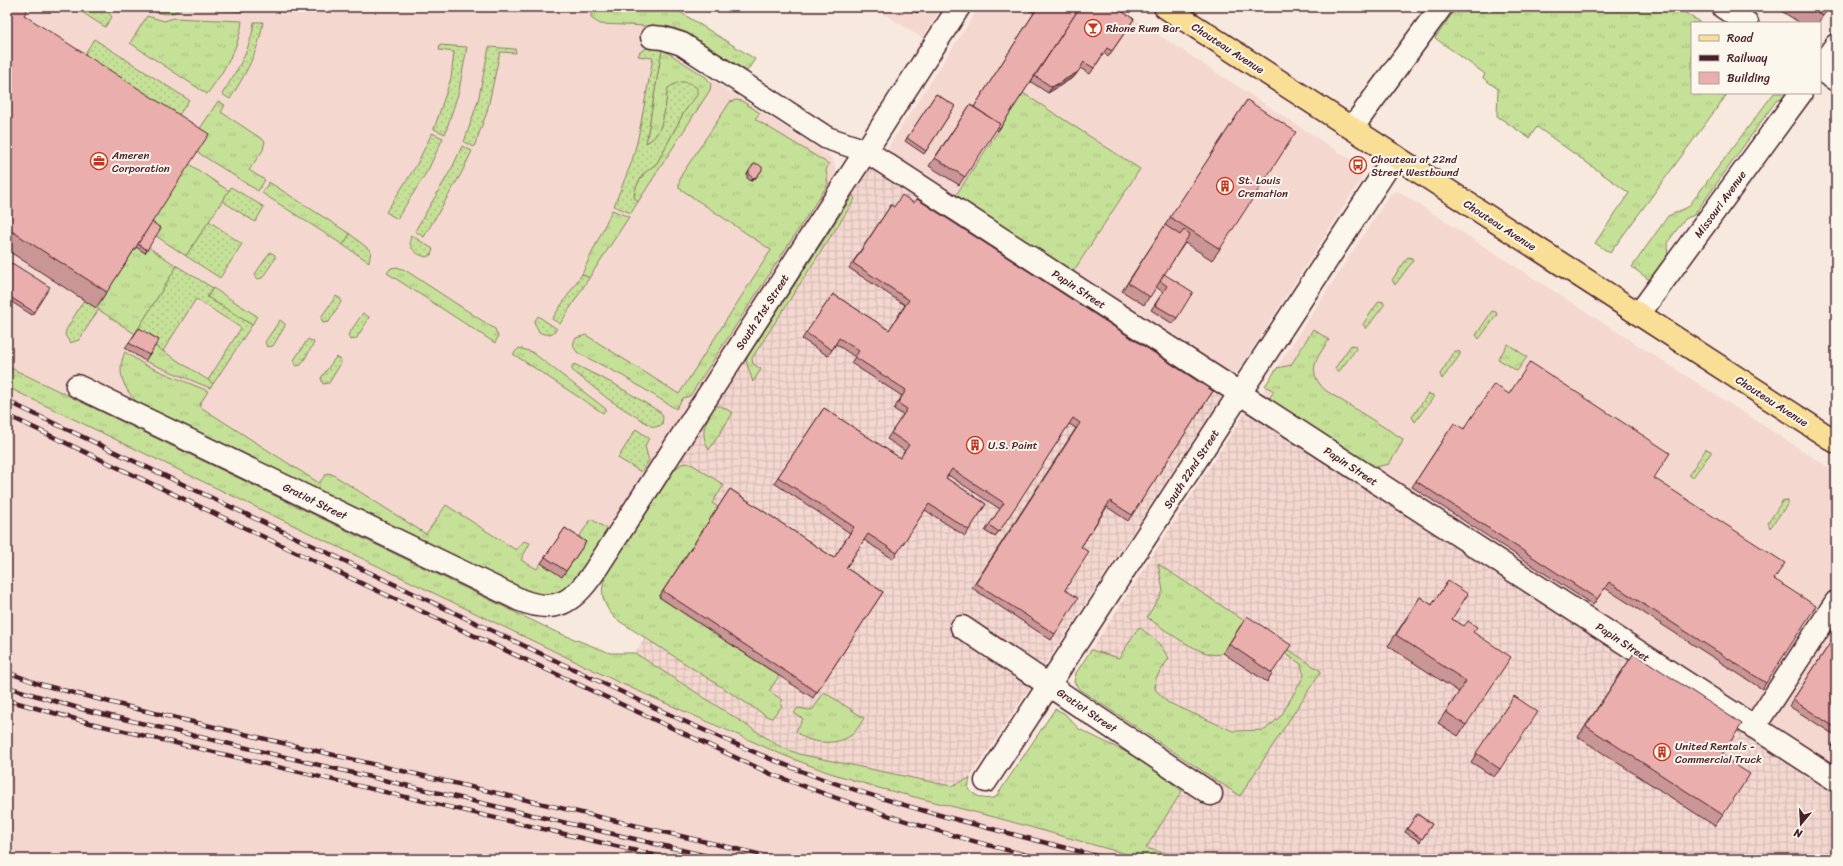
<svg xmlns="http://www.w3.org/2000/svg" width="1843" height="866" viewBox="0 0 1843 866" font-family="Sriracha,sans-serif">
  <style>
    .built { fill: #f4d8d0 }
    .industrial { fill: url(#industrial-grid) }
    .grass { fill: url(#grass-tufts); stroke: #888061 }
    .garden { fill: url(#garden-dots); stroke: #888061 }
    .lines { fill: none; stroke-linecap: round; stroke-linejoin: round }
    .minor-casing { stroke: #4a1f2b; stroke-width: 25 }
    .major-casing { stroke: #4a1f2b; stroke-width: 25 }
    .minor { stroke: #fbf7ec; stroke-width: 22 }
    .major { stroke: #f9df96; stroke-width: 22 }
    .rail-casing { stroke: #4a1f2b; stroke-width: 4.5 }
    .rail { stroke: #fbf7ec; stroke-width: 3; stroke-dasharray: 9; stroke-linecap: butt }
    .wall { fill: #c99695; stroke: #4a1f2b }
    .shaded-wall { fill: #a47a79; stroke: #4a1f2b }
    .building { fill: #eaafad; stroke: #4a1f2b }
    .labels { text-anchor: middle; stroke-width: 4; stroke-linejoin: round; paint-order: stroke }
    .poi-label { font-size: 11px; fill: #4a1f2b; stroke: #fbf7ec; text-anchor: start }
    .street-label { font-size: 11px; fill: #4a1f2b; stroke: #fbf7ec }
  </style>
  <defs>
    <pattern id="industrial-grid" width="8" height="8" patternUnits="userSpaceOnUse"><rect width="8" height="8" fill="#f4d8d0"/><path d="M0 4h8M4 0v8" fill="none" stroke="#d3b9b3"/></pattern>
    <pattern id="grass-tufts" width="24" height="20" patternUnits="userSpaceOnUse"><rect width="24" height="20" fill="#c5e097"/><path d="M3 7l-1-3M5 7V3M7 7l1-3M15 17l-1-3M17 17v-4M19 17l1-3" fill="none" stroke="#abc082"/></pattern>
    <pattern id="garden-dots" width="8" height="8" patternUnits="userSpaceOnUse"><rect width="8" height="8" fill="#c5e097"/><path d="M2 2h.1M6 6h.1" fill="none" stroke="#abc082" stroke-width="1.8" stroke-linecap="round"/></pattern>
  </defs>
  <rect width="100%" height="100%" fill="#f8e9df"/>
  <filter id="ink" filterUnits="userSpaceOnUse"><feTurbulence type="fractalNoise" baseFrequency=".025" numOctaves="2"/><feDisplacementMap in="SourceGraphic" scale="8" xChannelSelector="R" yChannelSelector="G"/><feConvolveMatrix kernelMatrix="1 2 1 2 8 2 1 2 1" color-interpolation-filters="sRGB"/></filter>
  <g filter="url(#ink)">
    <g class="built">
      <path d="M7,7H661L658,46L829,155L834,162L836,169L835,178L584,569L568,585L550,594L525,591L137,402L77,375L65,394L7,366Z"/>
      <path d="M873,7H942L922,38Z"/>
      <path d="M979,7H1116L1365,169L1361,180L1238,371L1231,373L1226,372L888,153L890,144Z"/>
      <path d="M1398,191L1836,472V769L1264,396V387L1390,194Z"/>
      <path d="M7,387L620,683L733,734L827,772L879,788L994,817L1144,859H7Z"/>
    </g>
    <g class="industrial">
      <path d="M868,169H873L1216,390L1220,395V400L970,778L951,786L821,759L799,754L779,746L635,653L645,637L616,619L609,612L603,600L602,590L604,579L608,572Z"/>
      <path d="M1245,413H1253L1836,793V859H1186L1146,848L1197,767L1079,689L1074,682L1076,673Z"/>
    </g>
    <g class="grass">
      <path d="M158,7H182C174,15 166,15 155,12Z"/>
      <path d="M190,7H244V12Z"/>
      <path d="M601,7H672L755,59L747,71L685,32L671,27L600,24L591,18V8Z"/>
      <path d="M1457,7H1676L1701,23H1692V93H1728L1610,253L1595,243L1629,193L1537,127L1529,138L1497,116L1498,89L1483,78L1485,74L1435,38Z"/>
      <path d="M147,16L164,21L174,18L242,21C239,49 223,72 207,94L130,43Z"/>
      <path d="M662,49L706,77L711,84L710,90L638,202L634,197L636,187L643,174L657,163L684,112L697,95L668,88C665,106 665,134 646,143Z"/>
      <path d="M1023,93L1140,169L1073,272L956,195Z"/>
      <path d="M1774,93H1790L1786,98L1776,101L1694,215L1685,219L1667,243L1668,261L1652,282L1632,267L1668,216L1688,207Z"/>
      <path d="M736,100L742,101L760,113L755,119L829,164L826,170L828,184L690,396L683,398L676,409L623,376L578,353C573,347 572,344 576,338L586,335L679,394L771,250L679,188V182L682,174L730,102Z"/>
      <path d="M218,101L225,105L221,112L265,141L263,150L249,170L265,180L258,191L197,152L190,144Z"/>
      <path d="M189,164L229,191L186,256L156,236L149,225Z"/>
      <path d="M269,182L350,234L343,245L262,193Z"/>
      <path d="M853,195L855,199L752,358L753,364L761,369L753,382L746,361L748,356Z"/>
      <path d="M612,210L629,217L589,278L582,274Z"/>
      <path d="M136,247H148L177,266L135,334L96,308Z"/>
      <path d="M397,267L405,270L495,329L498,337L495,343L387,273L391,268Z"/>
      <path d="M213,288L257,316L252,325L207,297Z"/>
      <path d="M1313,329L1329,340C1316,359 1306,371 1325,390L1403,439L1402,443L1389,464L1376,467L1370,465L1269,399L1274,391L1265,386L1277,368L1291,365Z"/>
      <path d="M1508,344L1527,357L1517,371L1498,359Z"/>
      <path d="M155,346L208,380L213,384L210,388L145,361Z"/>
      <path d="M519,348L532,352L606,409L603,413L513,354Z"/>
      <path d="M125,352L145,365L208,391L199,406L319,483L327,473L332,474L426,534L446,505L516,550L524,541L530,543L521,560L537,569L541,563L575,543L591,519L609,530C594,552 579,590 550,594C541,596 533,593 525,591L137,402C123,388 116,371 125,352Z"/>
      <path d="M7,366L554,631L610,653H635L779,746L799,754L951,786L970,778L968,789C977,797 985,801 996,797L1055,709L1064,713L1079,729L1142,760L1182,791L1146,848L1186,859H1144L994,817L879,788L827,772L783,755L620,683L7,387Z"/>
      <path d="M715,406H721L733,413L709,450C699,431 705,423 715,406Z"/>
      <path d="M687,463L693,465L724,485L712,503L718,507L659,597L779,676L769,691L783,700L780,704L782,706L772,718L768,717L616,619C602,605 598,589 608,572L675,469L681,464Z"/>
      <path d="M1158,564L1321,671L1240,796L1079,689L1074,682L1076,673L1091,650L1119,658L1139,627L1158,642L1169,658L1156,678L1155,689L1167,702L1233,731L1265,730L1281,716L1304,676L1301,664L1241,625C1237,632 1228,649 1222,653C1208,663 1159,626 1147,617L1163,591Z"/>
      <path d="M824,692L864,718C860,725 856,732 850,736C836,746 807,744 796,731L803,719L794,713L798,708L809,710L813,709Z"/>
    </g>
    <g class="garden">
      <path d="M87,7H104L112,17L105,27L77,9Z"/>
      <path d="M491,7H516V12L491,11Z"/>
      <path d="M254,22H263C259,51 245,75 230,99L222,94C237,71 251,49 254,22Z"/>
      <path d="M94,39L189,100L177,118L83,57Z"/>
      <path d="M440,45L467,47L459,91L445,134L434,129L451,78L454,52L439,50Z"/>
      <path d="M489,47L515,49L516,53L500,52L487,112L474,147L464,142L478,101Z"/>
      <path d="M649,47L662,49L646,143C665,135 665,105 668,88C680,80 686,80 697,88V95L684,112L657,163L643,174L636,187L634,197L638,202L631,213L614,206L632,161L638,138L653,58L638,56L640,52Z"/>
      <path d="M432,133L443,138L428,170L397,219L386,212L416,166Z"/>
      <path d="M462,146L472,151L461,174L424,237L415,231L453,166Z"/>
      <path d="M231,187L264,207L255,222L222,201Z"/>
      <path d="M209,221L242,244L220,278L186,256Z"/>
      <path d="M350,234L371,251L369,262L343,245Z"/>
      <path d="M411,235L433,249L431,255L426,257C415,254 407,247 411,235Z"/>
      <path d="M270,252L275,255V259L262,278L257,279L255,274Z"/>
      <path d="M1408,257L1412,258L1413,261L1395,285L1392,280Z"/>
      <path d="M177,266L213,288L207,297L252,325L213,384L208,380L241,328L196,299L163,351L135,334Z"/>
      <path d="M582,274L589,278L560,324L552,319Z"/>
      <path d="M336,296L341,299V302L329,322L323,323L321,317Z"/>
      <path d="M84,300L99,309L79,340L70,343L65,335L66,330Z"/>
      <path d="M1379,301L1384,302V305L1366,329L1363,324Z"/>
      <path d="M1492,311L1496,312L1497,315L1479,339L1476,335Z"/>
      <path d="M363,313L369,317L368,320L356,339L350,340L348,335Z"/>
      <path d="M538,316L557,329C552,335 546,336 539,332L534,322Z"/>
      <path d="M280,320L285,324V326L273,346L267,347L265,342Z"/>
      <path d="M308,339L314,342L313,345L301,365L296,366L294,360Z"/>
      <path d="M1351,345L1355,346L1356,349L1338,373L1335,368Z"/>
      <path d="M1455,351L1460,352V355L1442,379L1440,374Z"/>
      <path d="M336,357L341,360V363L329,383L323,384L321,378Z"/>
      <path d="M574,364L616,385L660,412L663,417L662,425L655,427L651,426L608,399L572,370V366Z"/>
      <path d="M1428,394L1433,395V398L1415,422L1412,417Z"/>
      <path d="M636,429L649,438L645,446L649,461L641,472L618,458Z"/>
      <path d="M1706,449L1711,451V453L1693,477L1690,476V473Z"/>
      <path d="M1783,500L1788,501V504L1770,528L1768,523Z"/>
    </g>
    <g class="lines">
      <g class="minor-casing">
        <g id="minor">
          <path d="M1723,7L1747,23"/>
          <path d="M652,37L663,38L682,44L827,138L866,151L1836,780"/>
          <path d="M1820,67L1836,45"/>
          <path d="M1820,70L1836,80"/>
          <path d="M1352,128L1441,7"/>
          <path d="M1639,314L1801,93"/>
          <path d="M77,386L520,600C555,614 573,603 594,572L959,7"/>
          <path d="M962,627L1211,794"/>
          <path d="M1754,727L1836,602"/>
          <path d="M986,781L1395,156"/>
        </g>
      </g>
      <g class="major-casing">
        <path id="major" d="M1165,7L1836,442"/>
      </g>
      <use href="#minor" class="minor"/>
      <use href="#major" class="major"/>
      <g class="rail-casing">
        <g id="rail">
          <path d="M7,401L664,712C714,735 765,758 817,777C912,811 1011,833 1108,859"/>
          <path d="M7,415L363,584L771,774C860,808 950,837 1043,859"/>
          <path d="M7,672L39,684L133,708L779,859"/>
          <path d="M7,687L85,710L720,859"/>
          <path d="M7,700L90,723L671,859"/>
        </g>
      </g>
      <use href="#rail" class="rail"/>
    </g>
    <g class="wall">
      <path d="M7,7L24,15L152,222L147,250L145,253L136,247L96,308L7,250Z"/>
      <path d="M908,7H921L917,13Z"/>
      <path d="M1024,7H1115L1134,19L1108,57L1104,53L1090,74L1080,68L1074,77L1048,93L1031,82L1078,9L1000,128L998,131L996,129L959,185L929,166L970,105L974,107L1034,13Z"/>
      <path d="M1775,7H1829L1818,23H1800Z"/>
      <path d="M936,94L955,106L924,154L905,141Z"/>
      <path d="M1247,100L1220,249L1212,260L1185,243L1164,274L1177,318L1173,324L1151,310L1163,292L1156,287L1144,305L1122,291Z"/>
      <path d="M754,164L762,170L754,180L751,181L747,178V174Z"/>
      <path d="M891,205L1213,391L1128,521L1107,507L1081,547L1065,590L1055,634L1051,640L972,588L1076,428L1069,424L995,537L985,531L1000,509L948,475L946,478L986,504L965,536L925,510L893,559L864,540L846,568L883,592L813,698L659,597L730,489L834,558L850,533L774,483L824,408L900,458L905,451L887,439L903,415L894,409L902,396L851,363L855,357L836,344L828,356L802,339L833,294L889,330L905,305L849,268Z"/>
      <path d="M7,270L34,312L32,315L7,299Z"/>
      <path d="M139,328L159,340L145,361L125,348Z"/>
      <path d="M1509,394L1654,478L1774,579L1766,683L1762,689L1605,588L1593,605L1412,487L1450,429H1463Z"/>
      <path d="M565,528L586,542L562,577L541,563Z"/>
      <path d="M1448,581L1452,619L1473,632L1466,725L1458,736L1438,723L1459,692L1388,646L1420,597L1432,605Z"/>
      <path d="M1241,625L1272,673L1267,682L1223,653Z"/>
      <path d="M1836,634V736L1789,706Z"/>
      <path d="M1634,653L1721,756L1723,815L1715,826L1578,737Z"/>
      <path d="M1508,705L1500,769L1494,777L1471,762Z"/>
      <path d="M1836,739V750L1831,746Z"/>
      <path d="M1417,814L1432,824L1420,842L1405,832Z"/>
    </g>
    <g class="shaded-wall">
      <path d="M1078,72L1074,77L1048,93L1052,87Z"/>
      <path d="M756,177L754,180L751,181L753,178Z"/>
    </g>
    <g class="building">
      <path d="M7,7H29L24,15L209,134L107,292L7,228Z"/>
      <path d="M914,7H921L919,10Z"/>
      <path d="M1031,7H1080L1000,128L998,126L1000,124L974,107L1036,10Z"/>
      <path d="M1080,7H1115L1134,19L1112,51L1107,48L1094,68L1084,62L1078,72L1052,87L1035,76Z"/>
      <path d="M1810,7H1829L1823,16Z"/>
      <path d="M936,94L955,106L926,151L907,138Z"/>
      <path d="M1247,100L1296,132L1220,249L1170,217Z"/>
      <path d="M970,105L1000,124L965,177L935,158Z"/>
      <path d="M754,164H758L762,167V170L756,177L753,178L749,175V171Z"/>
      <path d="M902,195L914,203L917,199L1213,391L1132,515L1110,501L1081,547L1089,552L1065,590L1078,598L1055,634L976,583L1080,423L1073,418L999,532L989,525L1004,503L952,469L946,478L986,504L969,530L929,504L897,553L868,534L846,568L883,592L817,692L663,591L730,489L834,558L854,527L778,477L824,408L900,458L909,445L891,433L907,409L898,403L906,390L855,357L859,351L839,338L832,350L806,333L833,294L889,330L909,300L853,263L891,205L894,207Z"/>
      <path d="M152,222L161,228L147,250L138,244Z"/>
      <path d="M1165,225L1180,235L1184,230L1190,234L1150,297L1128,283Z"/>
      <path d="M12,263L50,287L34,312L7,295V271Z"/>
      <path d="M1164,274L1193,292L1177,318L1155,305L1167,286L1160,281Z"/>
      <path d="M139,328L159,340L149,355L129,343Z"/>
      <path d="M1530,362L1670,453L1654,478L1785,563L1774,579L1816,606L1766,683L1609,582L1597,599L1416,481L1454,423L1464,429L1494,384L1509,394Z"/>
      <path d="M565,528L586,542L566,571L545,557Z"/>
      <path d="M1448,581L1468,594L1452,619L1464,626L1468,621L1477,627L1473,632L1511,657L1466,725L1446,712L1466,681L1396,635L1420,597L1432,605Z"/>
      <path d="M1247,616L1291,645L1272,673L1229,644Z"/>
      <path d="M1836,634V728L1793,700Z"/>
      <path d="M1634,653L1742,724L1721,756L1750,774L1723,815L1586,726Z"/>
      <path d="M1514,696L1538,712L1500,769L1476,753Z"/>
      <path d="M1417,814L1432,824L1422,839L1407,829Z"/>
    </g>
  </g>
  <defs>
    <g id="bar-ring" transform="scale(0.9)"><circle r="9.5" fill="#fbf7ec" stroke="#c8321e" stroke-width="1.5"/><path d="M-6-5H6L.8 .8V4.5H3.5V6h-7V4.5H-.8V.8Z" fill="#c8321e"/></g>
    <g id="office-ring" transform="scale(0.9)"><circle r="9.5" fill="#fbf7ec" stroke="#c8321e" stroke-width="1.5"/><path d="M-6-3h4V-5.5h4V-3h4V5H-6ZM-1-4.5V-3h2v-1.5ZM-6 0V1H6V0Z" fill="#c8321e"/></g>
    <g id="bus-ring" transform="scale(0.9)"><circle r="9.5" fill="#fbf7ec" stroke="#c8321e" stroke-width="1.5"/><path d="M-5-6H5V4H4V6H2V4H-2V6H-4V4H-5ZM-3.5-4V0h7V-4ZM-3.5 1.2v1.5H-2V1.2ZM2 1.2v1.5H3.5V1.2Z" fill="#c8321e"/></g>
    <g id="building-ring" transform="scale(0.9)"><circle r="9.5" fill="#fbf7ec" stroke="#c8321e" stroke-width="1.5"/><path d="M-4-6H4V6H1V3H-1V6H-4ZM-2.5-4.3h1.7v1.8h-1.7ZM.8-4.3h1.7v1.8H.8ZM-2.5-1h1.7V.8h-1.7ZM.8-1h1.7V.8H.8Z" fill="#c8321e"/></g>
  </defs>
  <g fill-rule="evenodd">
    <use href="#bar-ring" x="1093" y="28"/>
    <use href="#office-ring" x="99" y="161"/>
    <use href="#bus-ring" x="1358" y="165"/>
    <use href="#building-ring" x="1225" y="186"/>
    <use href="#building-ring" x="975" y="445"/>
    <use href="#building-ring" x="1662" y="752"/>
  </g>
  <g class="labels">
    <g class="poi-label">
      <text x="1106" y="32">Rhone Rum Bar</text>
      <text x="112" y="159">Ameren<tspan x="112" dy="13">Corporation</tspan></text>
      <text x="1371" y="163">Chouteau at 22nd<tspan x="1371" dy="13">Street Westbound</tspan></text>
      <text x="1238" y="184">St. Louis<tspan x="1238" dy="13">Cremation</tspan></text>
      <text x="988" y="449">U.S. Paint</text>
      <text x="1675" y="750">United Rentals -<tspan x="1675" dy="13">Commercial Truck</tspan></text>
    </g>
    <g class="street-label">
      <text transform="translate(1228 48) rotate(33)" y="4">Chouteau Avenue</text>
      <text transform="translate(1720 204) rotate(-54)" y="4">Missouri Avenue</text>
      <text transform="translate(1500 225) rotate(33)" y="4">Chouteau Avenue</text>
      <text transform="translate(1079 289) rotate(33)" y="4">Papin Street</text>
      <text transform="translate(762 312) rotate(-57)" y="4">South 21st Street</text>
      <text transform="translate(1772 401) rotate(33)" y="4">Chouteau Avenue</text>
      <text transform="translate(1351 466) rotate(33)" y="4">Papin Street</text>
      <text transform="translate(1191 469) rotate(-57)" y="4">South 22nd Street</text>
      <text transform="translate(315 501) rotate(26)" y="4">Gratiot Street</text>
      <text transform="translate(1623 642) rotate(33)" y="4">Papin Street</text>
      <text transform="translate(1087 710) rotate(34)" y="4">Gratiot Street</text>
    </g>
  </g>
  <rect width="1843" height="866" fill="none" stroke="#fbf7ec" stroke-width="24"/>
  <rect x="12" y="12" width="1819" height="842" fill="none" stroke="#4a1f2b" stroke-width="1.5" filter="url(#ink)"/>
  <rect x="1691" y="22" width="130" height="72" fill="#fbf7ec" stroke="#b4a19f"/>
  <rect x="1699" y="35" width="20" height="6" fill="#f9df96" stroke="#b4a19f"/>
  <text x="1727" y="42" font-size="12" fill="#4a1f2b">Road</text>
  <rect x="1699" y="55" width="20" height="6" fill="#4a1f2b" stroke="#b4a19f"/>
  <text x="1727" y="62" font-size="12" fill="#4a1f2b">Railway</text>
  <rect x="1699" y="72" width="20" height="12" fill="#eaafad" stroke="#b4a19f"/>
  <text x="1727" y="82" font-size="12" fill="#4a1f2b">Building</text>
  <g transform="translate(1801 824) rotate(198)" stroke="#fbf7ec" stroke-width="3" paint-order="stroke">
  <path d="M0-3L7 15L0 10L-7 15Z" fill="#4a1f2b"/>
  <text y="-6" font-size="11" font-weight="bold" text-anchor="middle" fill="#4a1f2b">N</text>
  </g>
</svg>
